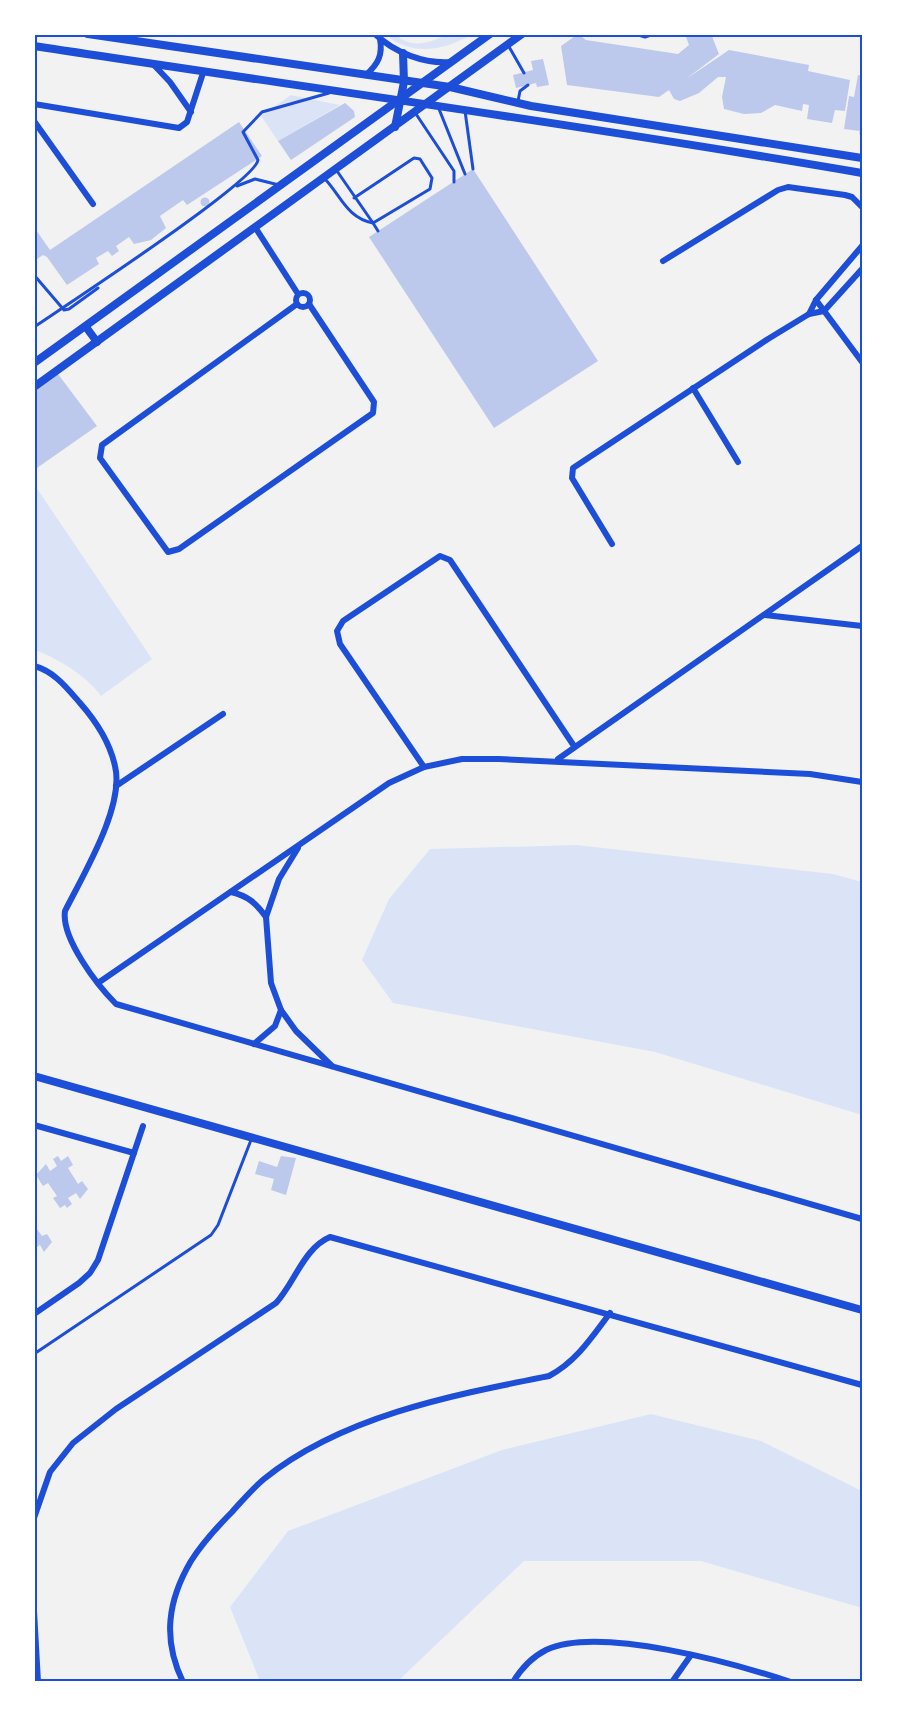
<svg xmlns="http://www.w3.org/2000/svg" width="897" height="1716" viewBox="0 0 897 1716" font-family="Karla,sans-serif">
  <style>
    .green { fill: #dbe4f7 }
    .building { fill: #bdc9ec }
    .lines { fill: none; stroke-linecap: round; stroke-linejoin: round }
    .service { stroke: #1d4ed8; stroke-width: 3 }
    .minor { stroke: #1d4ed8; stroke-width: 6 }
    .secondary { stroke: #1d4ed8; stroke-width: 8 }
    .neatline { fill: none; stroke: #1d4ed8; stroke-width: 2 }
  </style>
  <rect width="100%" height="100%" fill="#f2f2f2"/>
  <g class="green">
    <path d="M386,35H396C412,49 429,43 446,35C452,33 463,34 470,35C444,51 411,56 386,35Z"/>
    <path d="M291,95L340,105L278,141L261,116Z"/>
    <path d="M34,484L152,659L101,696C87,676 57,658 35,650Z"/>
    <path d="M577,845L833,874L862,882V1115L655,1052L393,1003L362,960L389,899L430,849Z"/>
    <path d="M651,1414L761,1441L862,1491V1608L701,1561H524L398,1681H260L230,1607L288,1531L502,1450Z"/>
  </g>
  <g class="building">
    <path d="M578,34L586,40L678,54L689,45L685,34H711L719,54L686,79L729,50L809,65L808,71L850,80L845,111L835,110L832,123L807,119L809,105L803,104L802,111L775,105L761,113L744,114L724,109L722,97L726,77H718L699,93L680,101L674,99L669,90L659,97L567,85L561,46Z"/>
    <path d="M543,59L549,85L537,87L536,83L516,88L513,75L533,70L531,61Z"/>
    <path d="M858,75L862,76V135L859,134L860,131L844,129L849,96L854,97Z"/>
    <path d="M345,103L354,111L355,117L291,160L278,141Z"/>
    <path d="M239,122L262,156L187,205L183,200L160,216L166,228L151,240L134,244L129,237L116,246L119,251L112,256L108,251L96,258L99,264L67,285L47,257L43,255L34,261V227L50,250Z"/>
    <path d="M473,169L598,361L494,428L369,237Z"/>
    <circle cx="205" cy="202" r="4.5"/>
    <path d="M58,374L97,426L34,470V392Z"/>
    <path d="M58,1156L61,1161L68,1156L73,1165L68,1168L78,1184L82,1181L88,1189L80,1199L76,1193L68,1198L72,1204L67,1208L65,1205L60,1208L53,1198L57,1196L48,1183L43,1186L36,1175L46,1164L50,1171L57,1166L53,1159Z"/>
    <path d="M281,1156L296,1158L286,1195L271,1190L274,1179L255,1174L259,1161L277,1167Z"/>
    <path d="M34,1225L42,1236L47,1234L52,1242L44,1252L40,1245L34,1249Z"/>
  </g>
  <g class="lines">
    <g class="service">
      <path d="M419,34H429"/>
      <path d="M635,34L645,37L654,34"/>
      <path d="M508,45L524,73"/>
      <path d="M518,101L520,91L528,85"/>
      <path d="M439,109L465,174"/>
      <path d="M465,111L473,169"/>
      <path d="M416,114L454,171V182"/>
      <path d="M337,171L373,223L430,189L432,178L420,159L414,158L354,198"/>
      <path d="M325,179C341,196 347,218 373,223L378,231"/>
      <path d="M237,186L255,179L279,185"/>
      <path d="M34,275L64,310L69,309L98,288"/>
      <path d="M34,327C65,306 255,182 258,160L243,132L262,112L329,93"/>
      <path d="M34,1354L211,1235L218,1225L251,1140"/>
    </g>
    <g class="minor">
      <path d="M375,34C395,53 424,64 451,62"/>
      <path d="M153,64L170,82L191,112"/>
      <path d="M366,75C378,64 383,55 380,39"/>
      <path d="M34,104L179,128L187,122L203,73"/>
      <path d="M34,121L93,204"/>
      <path d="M255,227L298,294"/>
      <path d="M663,261L778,190L788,187L845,195L852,197L862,207"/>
      <circle cx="303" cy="300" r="7"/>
      <path d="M816,300L862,362"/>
      <path d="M297,304L102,445L100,458L168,552L179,549L373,413L374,402L309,304"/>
      <path d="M809,314L816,300L862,246"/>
      <path d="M693,388L738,462"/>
      <path d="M612,544L572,478L573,468L768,339L809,314L824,311L862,269"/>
      <path d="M765,615L862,626"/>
      <path d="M34,666C54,671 67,688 80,703C95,720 110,743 115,766C125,806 83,875 65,911C61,938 97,985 116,1004L862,1219"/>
      <path d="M558,759L862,546"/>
      <path d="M424,767L340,644L337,631L343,621L440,556L450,560L574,746"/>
      <path d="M116,786L223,714"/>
      <path d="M298,848L279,879L266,917L271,983L281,1010L296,1031L332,1066"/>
      <path d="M231,892C248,896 256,903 266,917"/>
      <path d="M98,983L389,783L424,767L462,759H499L810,774L862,782"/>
      <path d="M254,1044L275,1026L281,1010"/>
      <path d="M34,1125L134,1153"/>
      <path d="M34,1314L79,1283L90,1273L98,1260L143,1126"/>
      <path d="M34,1518L50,1472L73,1443L116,1409L276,1303C295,1282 304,1248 330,1237L862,1385"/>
      <path d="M34,1611L38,1682"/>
      <path d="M183,1682C162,1639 168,1600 191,1561C203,1542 216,1528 232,1512C242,1501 252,1489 264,1479C342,1416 453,1395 549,1376C576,1362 592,1337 610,1313"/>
      <path d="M513,1682C521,1669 532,1657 546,1650C600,1625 736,1664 791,1682"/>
      <path d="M672,1682L691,1655"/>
    </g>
    <g class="secondary">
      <path d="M88,34L450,87L531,106L862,158"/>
      <path d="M34,46C311,88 587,126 862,173"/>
      <path d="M395,127L404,82L403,53"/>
      <path d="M86,327L97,342"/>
      <path d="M34,363L490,34"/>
      <path d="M34,387L522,34"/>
      <path d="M34,1076L862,1310"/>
    </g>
  </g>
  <rect width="897" height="1716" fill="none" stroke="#ffffff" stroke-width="72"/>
  <rect x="36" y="36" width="825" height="1644" class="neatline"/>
</svg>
